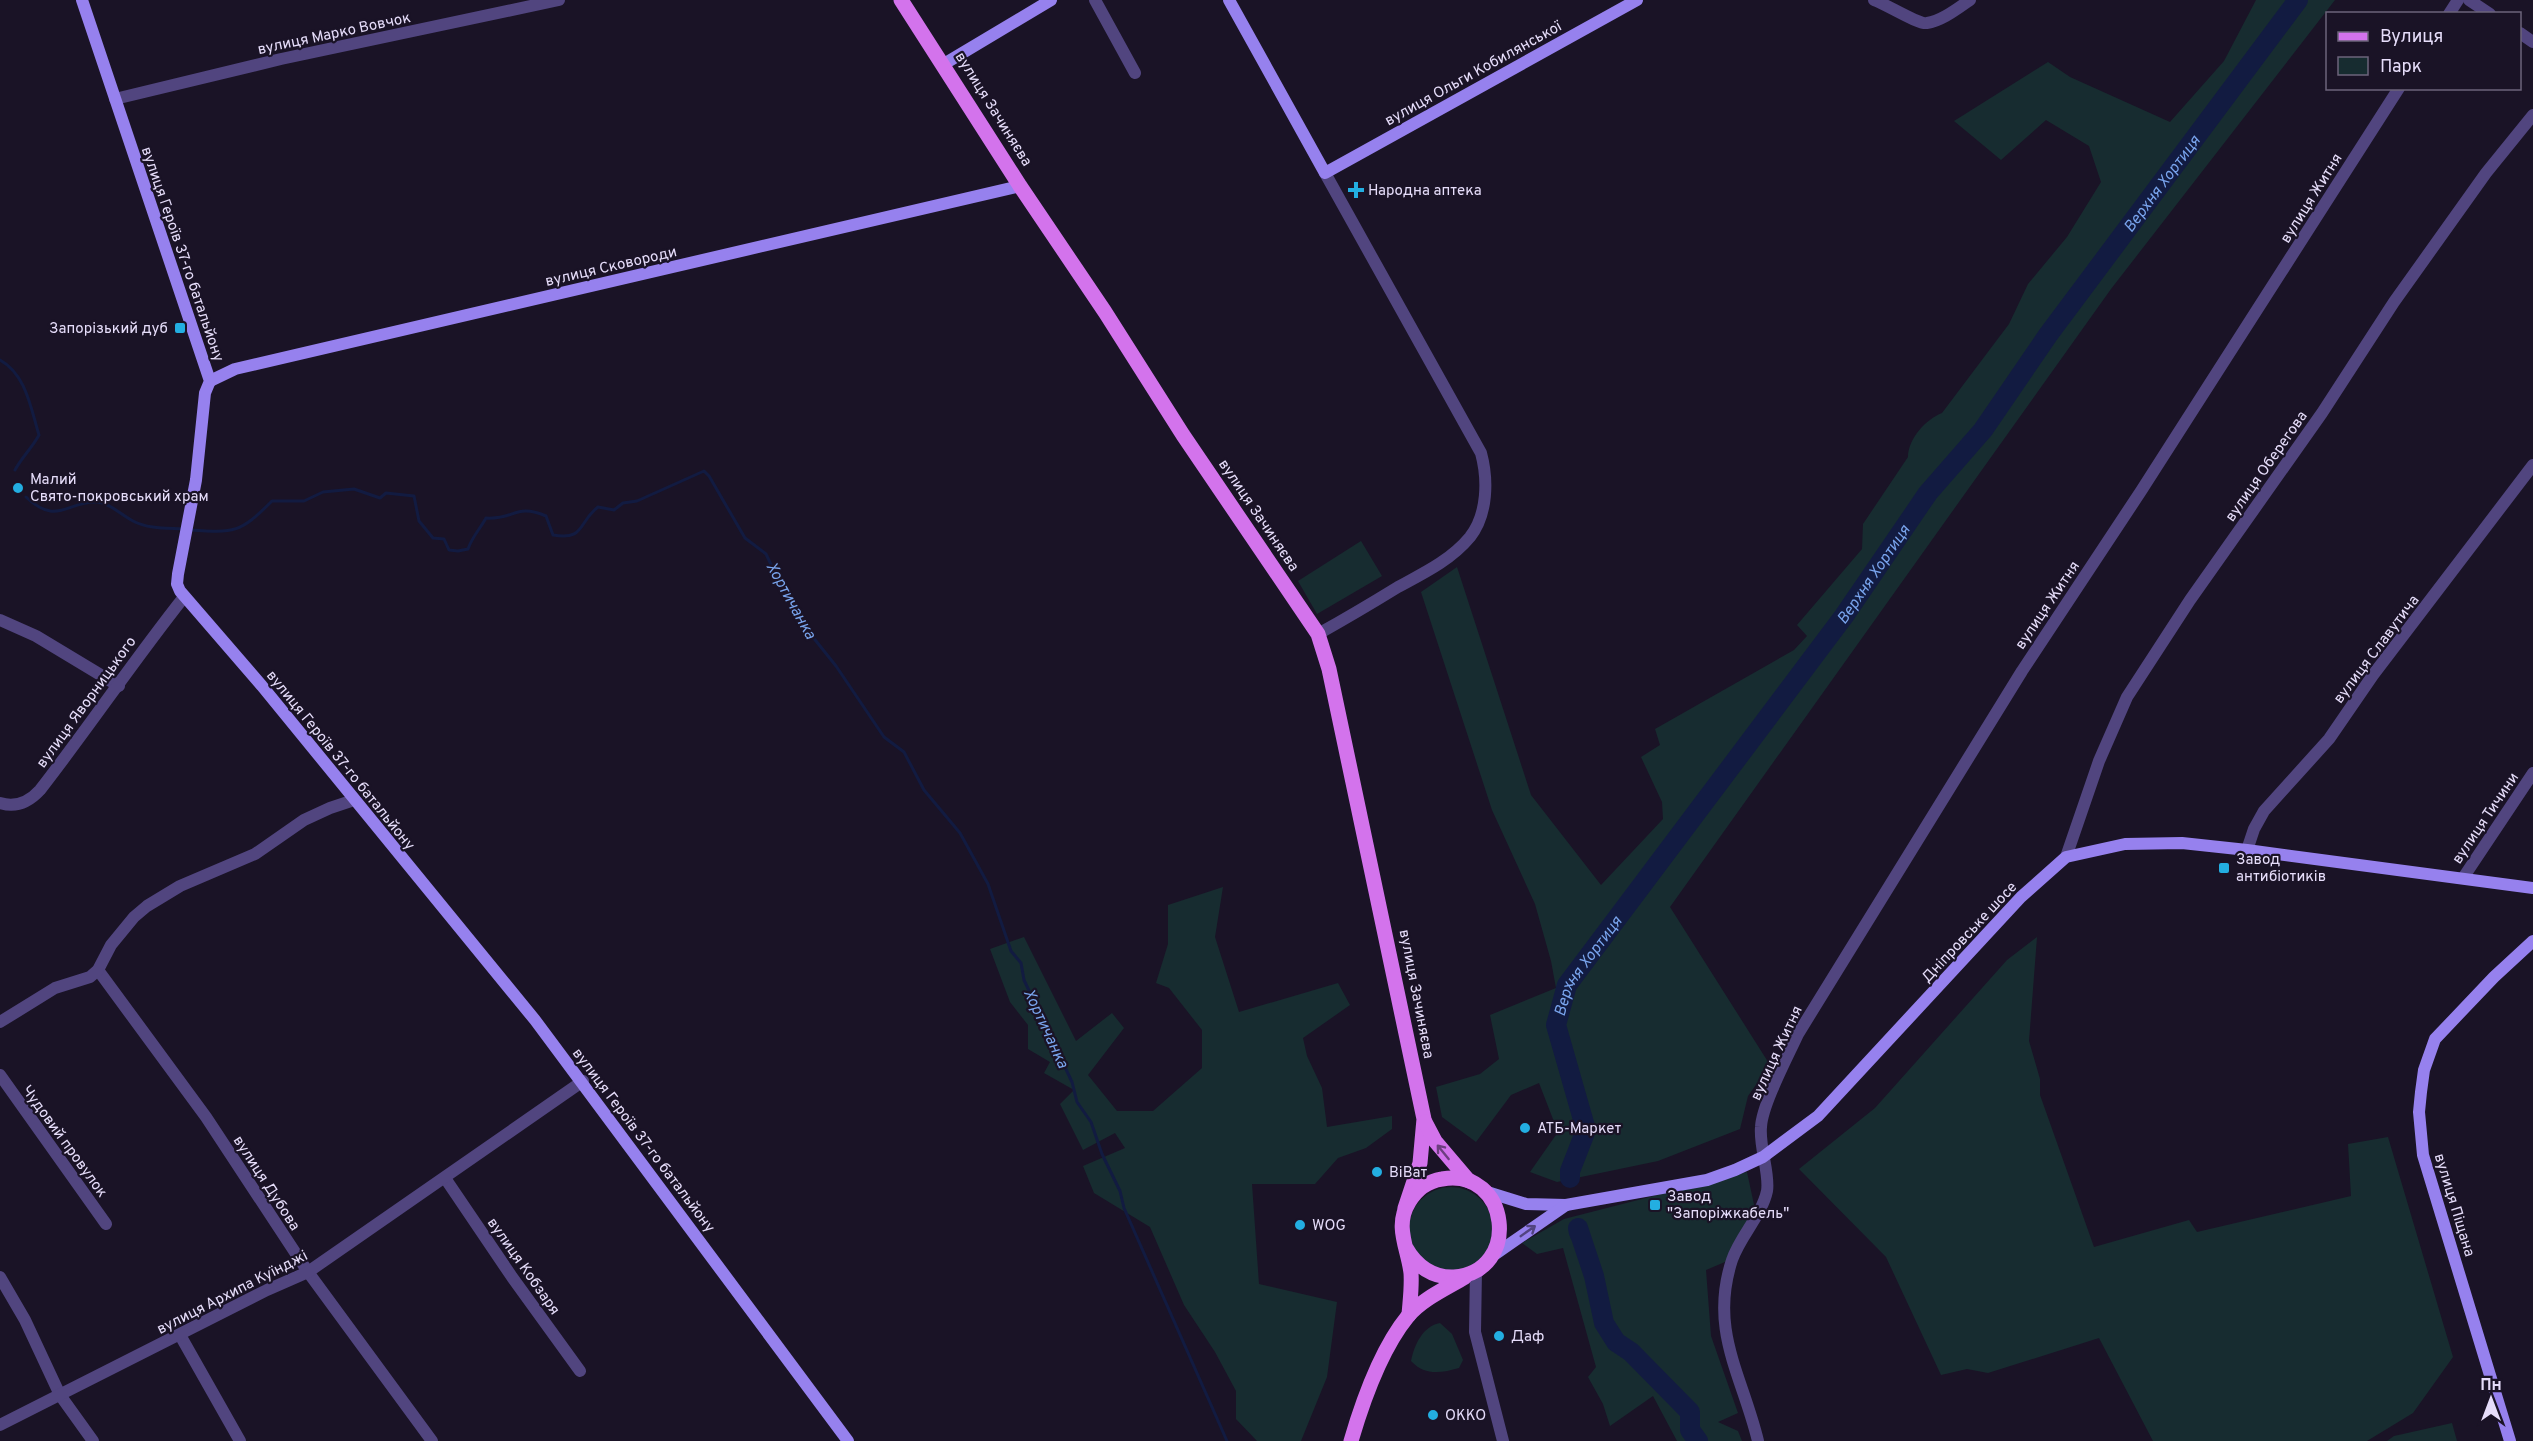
<svg xmlns="http://www.w3.org/2000/svg" width="2533" height="1441" viewBox="0 0 2533 1441" font-family="Overpass,sans-serif">
  <style>
    .green { fill: #172c30 }
    .lines { fill: none; stroke-linecap: round; stroke-linejoin: round }
    .stream { stroke: #121b41; stroke-width: 3 }
    .river { stroke: #121b41; stroke-width: 20 }
    .street { stroke: #51457f; stroke-width: 12 }
    .secondary { stroke: #9681ee; stroke-width: 12 }
    .primary { stroke: #d373ec; stroke-width: 15 }
    .oneway { stroke: #6d3e7f }
    .oneway2 { stroke: #524480 }
    .poi-dot { fill: #23aee1; stroke: #1a1326; stroke-width: 2 }
    .labels { text-anchor: middle; stroke-width: 4.5; stroke-linejoin: round; paint-order: stroke }
    .street-label { font-size: 15px; fill: #e6ddfa; stroke: #1a1326 }
    .poi-label { font-size: 15px; fill: #e6ddfa; stroke: #1a1326; text-anchor: start }
    .water-label { font-size: 16px; font-style: italic; fill: #79a4ed; stroke: #1a1326 }
  </style>
  <rect width="100%" height="100%" fill="#1a1326"/>
  <g class="green">
    <path d="M2256,0H2335L2111,289L1670,907L1770,1065L1748,1096L1740,1129L1658,1161L1557,1182L1530,1172L1558,1132L1539,1083L1511,1095L1476,1142L1442,1117L1436,1087L1480,1074L1499,1059L1490,1015L1556,988L1551,961L1535,904L1492,810L1421,592L1457,567L1531,795L1601,885L1663,819L1662,802L1641,757L1660,745L1655,729L1794,650L1807,636L1797,625L1862,549L1863,524L1908,457C1908,439 1926,419 1942,413L2009,324L2028,284L2067,237L2101,182L2089,146L2046,120L2001,160L1954,121L2048,62L2070,77L2170,122L2224,61Z"/>
    <path d="M1361,541L1382,576L1317,614L1298,581Z"/>
    <path d="M1223,887L1215,937L1239,1012L1338,983L1350,1005L1303,1038L1307,1056L1322,1088L1327,1127L1392,1116V1129L1366,1148L1338,1158L1315,1184H1252L1259,1284L1337,1302L1327,1377L1301,1441H1257L1236,1419V1391L1215,1352L1184,1305L1150,1227L1094,1193L1083,1166L1125,1148L1115,1133L1083,1150L1060,1104L1074,1090L1044,1073L1050,1062L1028,1049V1025L1010,1002L990,949L1024,937L1076,1041L1112,1013L1124,1028L1088,1075L1117,1111H1153L1202,1068V1030L1169,988L1156,983L1168,944V905Z"/>
    <path d="M2037,937L2029,1041L2040,1079V1095L2094,1247L2189,1220L2197,1232L2351,1196L2348,1144L2388,1137L2453,1357L2413,1413L2367,1441H2153L2099,1338L1988,1373L1967,1369L1941,1375L1886,1257L1799,1169L1875,1108L2007,960Z"/>
    <path d="M1747,1172L1756,1214L1732,1259L1706,1270L1711,1336L1738,1413L1718,1422L1738,1431L1742,1441H1677L1653,1396L1610,1426L1603,1404L1588,1377L1596,1367L1563,1248L1537,1254L1522,1243L1564,1219Z"/>
    <circle cx="1451" cy="1229" r="42"/>
    <path d="M1440,1323L1452,1334L1463,1360L1459,1368C1441,1373 1425,1376 1411,1361C1414,1345 1423,1326 1440,1323Z"/>
    <path d="M2452,1423L2457,1441H2387L2394,1436Z"/>
  </g>
  <g class="lines">
    <g class="stream">
      <path d="M0,360C26,374 31,409 39,435C32,448 22,457 15,470"/>
      <path d="M26,497C57,526 67,502 95,502C109,502 121,515 133,521C148,529 167,528 183,529"/>
      <path d="M190,530C235,533 240,533 272,501H304L323,492L354,489L380,498L386,493L414,496L419,521L433,538L444,539L449,550L458,551L468,549C472,537 480,529 486,518C515,520 515,503 546,516L553,535C585,541 578,522 598,507L614,510L623,503L637,501L704,471L709,476L745,538L766,554L782,588L804,626L836,666L884,737L904,752L924,790L960,833L988,884L1011,951L1021,963L1024,980L1072,1082L1077,1102L1091,1122L1102,1154L1120,1191L1124,1208L1227,1441"/>
    </g>
    <g class="river">
      <path id="s1" d="M1570,1178V1171L1586,1130L1556,1025L1567,985L1844,616L1928,493L1983,430L2048,335L2298,0"/>
      <path d="M1579,1233L1578,1228L1594,1276L1604,1323L1616,1342L1631,1352L1690,1412V1430L1698,1441"/>
    </g>
    <g class="street">
      <path d="M1095,0L1135,73"/>
      <path d="M1874,0C1886,4 1919,25 1927,23C1942,21 1958,8 1970,0"/>
      <path d="M2469,0L2490,14"/>
      <path d="M2449,14L2458,0"/>
      <path d="M2520,33L2533,42"/>
      <path d="M115,99L281,59L559,0"/>
      <path d="M0,620L36,636L119,686"/>
      <path d="M1318,634C1345,619 1372,603 1398,587C1424,573 1451,560 1470,537C1488,514 1488,479 1481,453L1325,173"/>
      <path d="M0,803C16,808 29,802 40,790C89,727 134,660 184,597"/>
      <path d="M2247,850L2254,829L2264,811L2329,739L2373,675L2533,465"/>
      <path d="M2066,857L2099,761L2127,697L2190,600L2322,413L2394,302L2486,173L2533,115"/>
      <path d="M2463,878L2533,773"/>
      <path d="M98,970L206,1117L308,1272L432,1441"/>
      <path d="M0,1022L55,988L90,977L98,970L111,945L134,917L147,906L180,886L255,854L304,820L330,808L354,800"/>
      <path d="M0,1075L106,1224"/>
      <path d="M445,1178L512,1277L580,1371"/>
      <path d="M1476,1270L1475,1332L1503,1441"/>
      <path d="M0,1277L25,1320L60,1395L93,1441"/>
      <path d="M180,1335L240,1441"/>
      <path d="M0,1425L267,1290L308,1272L583,1081"/>
      <path d="M1758,1441C1742,1375 1709,1330 1732,1260C1740,1236 1762,1215 1767,1191C1770,1174 1759,1147 1761,1127C1762,1105 1788,1056 1798,1034L2022,671L2141,491L2399,88"/>
    </g>
    <g class="secondary">
      <path d="M82,0L210,381L205,393L196,480L178,574L177,584L180,591L262,686L535,1020L848,1441"/>
      <path d="M1229,0L1325,173L1637,0"/>
      <path d="M944,64L1051,0"/>
      <path d="M210,381L235,369L1020,186"/>
      <path d="M1484,1191L1526,1204L1566,1205L1707,1180L1735,1170L1763,1157L1818,1116L2021,897L2066,857L2125,844L2182,843L2247,850L2533,888"/>
      <path d="M1491,1257L1566,1205"/>
      <path d="M2510,1441L2423,1155L2419,1112L2421,1092L2424,1070L2435,1039L2494,977L2533,941"/>
    </g>
    <g class="primary">
      <path d="M901,0L1020,186L1105,312L1183,435L1318,634L1329,669L1424,1119L1420,1163L1405,1208"/>
      <path d="M1425,1122L1435,1141L1469,1181"/>
      <path d="M1406,1248C1416,1266 1433,1278 1454,1277C1522,1272 1510,1167 1442,1179C1428,1181 1416,1190 1409,1202C1394,1226 1408,1248 1411,1273C1412,1287 1410,1301 1409,1315"/>
      <path d="M1351,1441C1363,1400 1381,1349 1408,1316C1422,1299 1447,1288 1465,1277"/>
    </g>
  </g>
  <defs><path id="oneway-shaft" d="M-6 0H5M1.5-3L5.5 0L1.5 3" fill="none" stroke-width="1.6" stroke-linecap="round" stroke-linejoin="round" transform="scale(1.5)"/></defs>
  <use class="oneway" href="#oneway-shaft" transform="translate(1443 1152) rotate(-129)"/>
  <use class="oneway2" href="#oneway-shaft" transform="translate(1528 1231) rotate(-35)"/>
  <g class="poi-dot">
    <path d="M1353 181h6v6h6v6h-6v6h-6v-6h-6v-6h6z"/>
    <rect x="174" y="322" width="12" height="12" rx="3"/>
    <circle cx="18" cy="488" r="6"/>
    <rect x="2218" y="862" width="12" height="12" rx="3"/>
    <circle cx="1525" cy="1128" r="6"/>
    <circle cx="1377" cy="1172" r="6"/>
    <rect x="1649" y="1199" width="12" height="12" rx="3"/>
    <circle cx="1300" cy="1225" r="6"/>
    <circle cx="1499" cy="1336" r="6"/>
    <circle cx="1433" cy="1415" r="6"/>
  </g>
  <g class="labels">
    <g class="street-label">
      <text transform="translate(334 33) rotate(-12)" y="5">вулиця Марко Вовчок</text>
      <text transform="translate(1473 73) rotate(-29)" y="5">вулиця Ольги Кобилянської</text>
      <text transform="translate(994 109) rotate(58)" y="5">вулиця Зачиняєва</text>
      <text transform="translate(2311 198) rotate(-58)" y="5">вулиця Житня</text>
      <text transform="translate(183 254) rotate(71)" y="5">вулиця Героїв 37-го батальйону</text>
      <text transform="translate(611 266) rotate(-13)" y="5">вулиця Сковороди</text>
      <text transform="translate(2266 466) rotate(-55)" y="5">вулиця Оберегова</text>
      <text transform="translate(1259 515) rotate(56)" y="5">вулиця Зачиняєва</text>
      <text transform="translate(2047 605) rotate(-56)" y="5">вулиця Житня</text>
      <text transform="translate(2376 649) rotate(-53)" y="5">вулиця Славутича</text>
      <text transform="translate(86 702) rotate(-54)" y="5">вулиця Яворницького</text>
      <text transform="translate(341 760) rotate(51)" y="5">вулиця Героїв 37-го батальйону</text>
      <text transform="translate(2485 818) rotate(-56)" y="5">вулиця Тичини</text>
      <text transform="translate(1969 932) rotate(-47)" y="5">Дніпровське шосе</text>
      <text transform="translate(1417 994) rotate(79)" y="5">вулиця Зачиняєва</text>
      <text transform="translate(1776 1053) rotate(-65)" y="5">вулиця Житня</text>
      <text transform="translate(644 1140) rotate(53)" y="5">вулиця Героїв 37-го батальйону</text>
      <text transform="translate(65 1141) rotate(54)" y="5">Чудовий провулок</text>
      <text transform="translate(267 1183) rotate(57)" y="5">вулиця Дубова</text>
      <text transform="translate(2455 1205) rotate(73)" y="5">вулиця Піщана</text>
      <text transform="translate(524 1266) rotate(55)" y="5">вулиця Кобзаря</text>
      <text transform="translate(232 1292) rotate(-27)" y="5">вулиця Архипа Куїнджі</text>
    </g>
    <g class="poi-label">
      <text x="1368" y="195">Народна аптека</text>
      <text x="168" y="333" text-anchor="end">Запорізький дуб</text>
      <text x="30" y="484">Малий<tspan x="30" dy="17">Свято-покровський храм</tspan></text>
      <text x="2236" y="864">Завод<tspan x="2236" dy="17">антибіотиків</tspan></text>
      <text x="1537" y="1133">АТБ-Маркет</text>
      <text x="1389" y="1177">ВіВат</text>
      <text x="1667" y="1201">Завод<tspan x="1667" dy="17">"Запоріжкабель"</tspan></text>
      <text x="1312" y="1230">WOG</text>
      <text x="1511" y="1341">Даф</text>
      <text x="1445" y="1420">ОККО</text>
    </g>
    <g class="water-label">
      <text dy="6" stroke="none"><textPath href="#s1" startOffset="1200">Верхня Хортиця</textPath></text>
      <text dy="6" stroke="none"><textPath href="#s1" startOffset="714">Верхня Хортиця</textPath></text>
      <text transform="translate(792 600) rotate(61)" y="6">Хортичанка</text>
      <text dy="6" stroke="none"><textPath href="#s1" startOffset="228">Верхня Хортиця</textPath></text>
      <text transform="translate(1047 1028) rotate(65)" y="6">Хортичанка</text>
    </g>
  </g>
  <rect x="2326" y="12" width="195" height="78" fill="#1a1326" stroke="#6c647b" stroke-width="1.5"/>
  <rect x="2338" y="32" width="30" height="9" fill="#d373ec" stroke="#6c647b" stroke-width="1.5"/>
  <text x="2380" y="42" font-size="18" fill="#e6ddfa">Вулиця</text>
  <rect x="2338" y="57" width="30" height="18" fill="#172c30" stroke="#6c647b" stroke-width="1.5"/>
  <text x="2380" y="72" font-size="18" fill="#e6ddfa">Парк</text>
  <g transform="translate(2491 1399)" stroke="#1a1326" stroke-width="4.5" paint-order="stroke">
  <path d="M0-4.5L10 22L0 15L-10 22Z" fill="#e6ddfa"/>
  <text y="-9" font-size="16" font-weight="bold" text-anchor="middle" fill="#e6ddfa">Пн</text>
  </g>
</svg>
